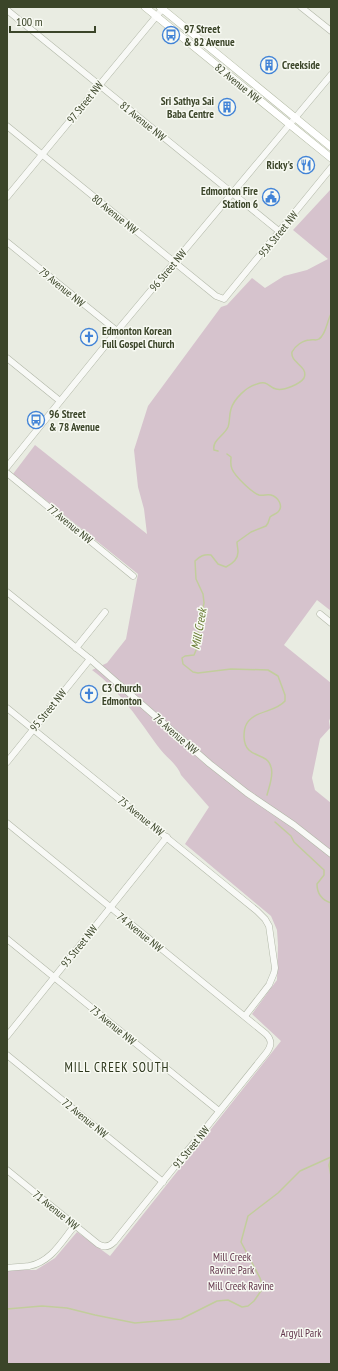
<svg xmlns="http://www.w3.org/2000/svg" width="338" height="1371" viewBox="0 0 338 1371" font-family="'PT Sans Narrow',sans-serif">
  <style>
    .green { fill: #d6c3cd }
    .lines { fill: none; stroke-linecap: round; stroke-linejoin: round }
    .stream { stroke: #c2cd9c; stroke-width: 1.5 }
    .minor-casing { stroke: #b1b7a7; stroke-width: 7 }
    .major-casing { stroke: #b1b8a1; stroke-width: 8 }
    .minor { stroke: #f8f9f6; stroke-width: 6 }
    .major { stroke: #fff; stroke-width: 7 }
    .labels { text-anchor: middle; stroke-width: 3; stroke-linejoin: round; paint-order: stroke }
    .poi-label { font-size: 11px; font-weight: bold; fill: #3b4529; stroke: #f7f9f2; text-anchor: start }
    .street-label { font-size: 11px; fill: #3b4529; stroke: #f7f9f2 }
    .park-label { font-size: 11px; fill: #62354b; stroke: #f7f9f2 }
    .water-label { font-size: 12px; font-style: italic; fill: #64772e; stroke: #f7f9f2 }
    .quarter-label { font-size: 13px; letter-spacing: 1px; fill: #2c361b; stroke: #f7f9f2 }
  </style>
  <rect width="100%" height="100%" fill="#e9ece2"/>
  <path class="green" d="M331,189V611L317,600L284,645L331,683V716L329,721L330,728L320,739L312,778L315,790L331,803V1364H7V1270H36L55,1258L77,1232L110,1256L281,1041L252,1014L277,980L278,945L277,930L271,916L185,844L209,807L181,775C177,764 167,758 160,749C140,722 120,690 92,670L107,663L126,639L138,574L13,474L35,445L147,534L144,509L138,487L134,450L148,406L221,307L227,305L252,278L265,288L284,276L307,270L328,259L293,230Z"/>
  <g class="lines">
    <g class="stream">
      <path d="M218,451L214,450C212,440 224,436 228,427C230,422 229,415 231,409C234,399 246,387 257,384C268,380 268,387 276,389C284,391 300,384 304,378C309,366 290,363 292,352C295,346 303,340 310,340C313,339 316,341 319,339C326,335 327,321 331,314"/>
      <path d="M227,454L231,457C231,461 230,465 232,469C235,476 251,492 259,495C263,496 267,494 271,495C278,497 284,506 278,512C276,514 272,515 270,517L268,523L266,526L251,532L237,542C237,546 238,548 238,552C238,560 232,564 226,567L218,564L211,555C204,554 200,556 195,561L196,579L203,594L204,603L198,634L199,643L194,655L185,656L182,658L183,664L193,672L198,673L231,669L268,670L278,676L285,695V701C275,713 253,710 246,725C244,729 244,733 244,737C245,760 267,751 271,767C274,775 269,787 267,795"/>
      <path d="M275,822L291,836L294,842L324,870V875L317,884C317,894 322,900 331,903"/>
      <path d="M331,1158L329,1165L331,1176"/>
      <path d="M7,1309L42,1306L67,1308L95,1315L135,1323L181,1319L217,1301L228,1300L242,1307L248,1306L254,1301L263,1288L260,1278L241,1242L248,1216L278,1193L300,1171L331,1157"/>
    </g>
    <g class="minor-casing">
      <g id="minor">
        <path d="M301,7L331,31"/>
        <path d="M7,10L280,232"/>
        <path d="M7,126L216,296L224,299L331,168"/>
        <path d="M7,197L164,7"/>
        <path d="M7,242L117,331"/>
        <path d="M7,358L60,401"/>
        <path d="M7,467L117,331L331,75"/>
        <path d="M7,473L133,576"/>
        <path d="M7,592L90,659L210,764L247,793L294,825L331,854"/>
        <path d="M320,614L331,623"/>
        <path d="M76,648L105,612"/>
        <path d="M7,708L257,911L265,919L269,926L275,968L274,973L269,985L245,1016"/>
        <path d="M7,762L90,659"/>
        <path d="M7,823L266,1034C272,1040 272,1045 267,1052L114,1242C109,1247 104,1248 98,1244L7,1170"/>
        <path d="M7,939L219,1111"/>
        <path d="M7,1036L167,837"/>
        <path d="M7,1055L163,1182"/>
        <path d="M7,1268C14,1267 22,1267 29,1266C51,1262 62,1241 75,1225"/>
      </g>
    </g>
    <g class="major-casing">
      <g id="major">
        <path d="M145,7L331,158"/>
        <path d="M160,7L331,147"/>
      </g>
    </g>
    <use href="#minor" class="minor"/>
    <use href="#major" class="major"/>
  </g>
  <defs>
    <g id="bus-ring" transform="scale(0.9)"><circle r="9.5" fill="#f7f9f2" stroke="#4183d7" stroke-width="1.5"/><path d="M-5-6H5V4H4V6H2V4H-2V6H-4V4H-5ZM-3.5-4V0h7V-4ZM-3.5 1.2v1.5H-2V1.2ZM2 1.2v1.5H3.5V1.2Z" fill="#4183d7"/></g>
    <g id="building-ring" transform="scale(0.9)"><circle r="9.5" fill="#f7f9f2" stroke="#4183d7" stroke-width="1.5"/><path d="M-4-6H4V6H1V3H-1V6H-4ZM-2.5-4.3h1.7v1.8h-1.7ZM.8-4.3h1.7v1.8H.8ZM-2.5-1h1.7V.8h-1.7ZM.8-1h1.7V.8H.8Z" fill="#4183d7"/></g>
    <g id="restaurant-ring" transform="scale(0.9)"><circle r="9.5" fill="#f7f9f2" stroke="#4183d7" stroke-width="1.5"/><path d="M-5-6h1v4h1v-4h1v4h1v-4h1v5L-1.5 .5V6h-2V.5L-5-1ZM5-6V6H3V1.5H1.5Q1.5-4 5-6Z" fill="#4183d7"/></g>
    <g id="civic-ring" transform="scale(0.9)"><circle r="9.5" fill="#f7f9f2" stroke="#4183d7" stroke-width="1.5"/><path d="M-.6-6.5H3V-4.5H.6V-3L4-1V1h2V6H-6V1h2V-1L-.6-3ZM-1.2 2.5V6h2.4V2.5Z" fill="#4183d7"/></g>
    <g id="church-ring" transform="scale(0.9)"><circle r="9.5" fill="#f7f9f2" stroke="#4183d7" stroke-width="1.5"/><path d="M-1.2-6h2.4v3.5h3.3v2.4h-3.3V6h-2.4V-.1h-3.3v-2.4h3.3Z" fill="#4183d7"/></g>
  </defs>
  <g fill-rule="evenodd">
    <use href="#bus-ring" x="171" y="35"/>
    <use href="#building-ring" x="269" y="65"/>
    <use href="#building-ring" x="227" y="107"/>
    <use href="#restaurant-ring" x="306" y="165"/>
    <use href="#civic-ring" x="271" y="197"/>
    <use href="#church-ring" x="89" y="337"/>
    <use href="#bus-ring" x="36" y="420"/>
    <use href="#church-ring" x="89" y="694"/>
  </g>
  <g class="labels">
    <g class="poi-label">
      <text x="184" y="33">97 Street<tspan x="184" dy="13">&amp; 82 Avenue</tspan></text>
      <text x="282" y="69">Creekside</text>
      <text x="214" y="105" text-anchor="end">Sri Sathya Sai<tspan x="214" dy="13">Baba Centre</tspan></text>
      <text x="293" y="169" text-anchor="end">Ricky's</text>
      <text x="258" y="195" text-anchor="end">Edmonton Fire<tspan x="258" dy="13">Station 6</tspan></text>
      <text x="102" y="335">Edmonton Korean<tspan x="102" dy="13">Full Gospel Church</tspan></text>
      <text x="49" y="418">96 Street<tspan x="49" dy="13">&amp; 78 Avenue</tspan></text>
      <text x="102" y="692">C3 Church<tspan x="102" dy="13">Edmonton</tspan></text>
    </g>
    <g class="street-label">
      <text transform="translate(238 83) rotate(39)" y="4">82 Avenue NW</text>
      <text transform="translate(85 102) rotate(-51)" y="4">97 Street NW</text>
      <text transform="translate(143 121) rotate(39)" y="4">81 Avenue NW</text>
      <text transform="translate(115 214) rotate(39)" y="4">80 Avenue NW</text>
      <text transform="translate(278 234) rotate(-51)" y="4">95A Street NW</text>
      <text transform="translate(168 270) rotate(-50)" y="4">96 Street NW</text>
      <text transform="translate(62 287) rotate(39)" y="4">79 Avenue NW</text>
      <text transform="translate(70 524) rotate(39)" y="4">77 Avenue NW</text>
      <text transform="translate(48 710) rotate(-51)" y="4">95 Street NW</text>
      <text transform="translate(176 734) rotate(41)" y="4">76 Avenue NW</text>
      <text transform="translate(141 816) rotate(39)" y="4">75 Avenue NW</text>
      <text transform="translate(140 932) rotate(39)" y="4">74 Avenue NW</text>
      <text transform="translate(79 946) rotate(-51)" y="4">93 Street NW</text>
      <text transform="translate(113 1025) rotate(39)" y="4">73 Avenue NW</text>
      <text transform="translate(85 1118) rotate(39)" y="4">72 Avenue NW</text>
      <text transform="translate(191 1147) rotate(-51)" y="4">91 Street NW</text>
      <text transform="translate(56 1210) rotate(39)" y="4">71 Avenue NW</text>
    </g>
    <g class="park-label">
      <text x="232" y="1261">Mill Creek<tspan x="232" dy="13">Ravine Park</tspan></text>
      <text x="241" y="1290">Mill Creek Ravine</text>
      <text x="301" y="1337">Argyll Park</text>
    </g>
    <g class="water-label">
      <text transform="translate(199 629) rotate(-80)" y="4">Mill Creek</text>
    </g>
    <g class="quarter-label">
      <text x="117" y="1072">MILL CREEK SOUTH</text>
    </g>
  </g>
  <rect width="338" height="1371" fill="none" stroke="#3b4529" stroke-width="16"/>
  <path d="M10 26v6h85v-6" fill="none" stroke="#3b4529" stroke-width="2"/>
  <text x="16" y="26" font-size="12" fill="#3b4529" stroke="#f7f9f2" stroke-width="3" paint-order="stroke">100 m</text>
</svg>
